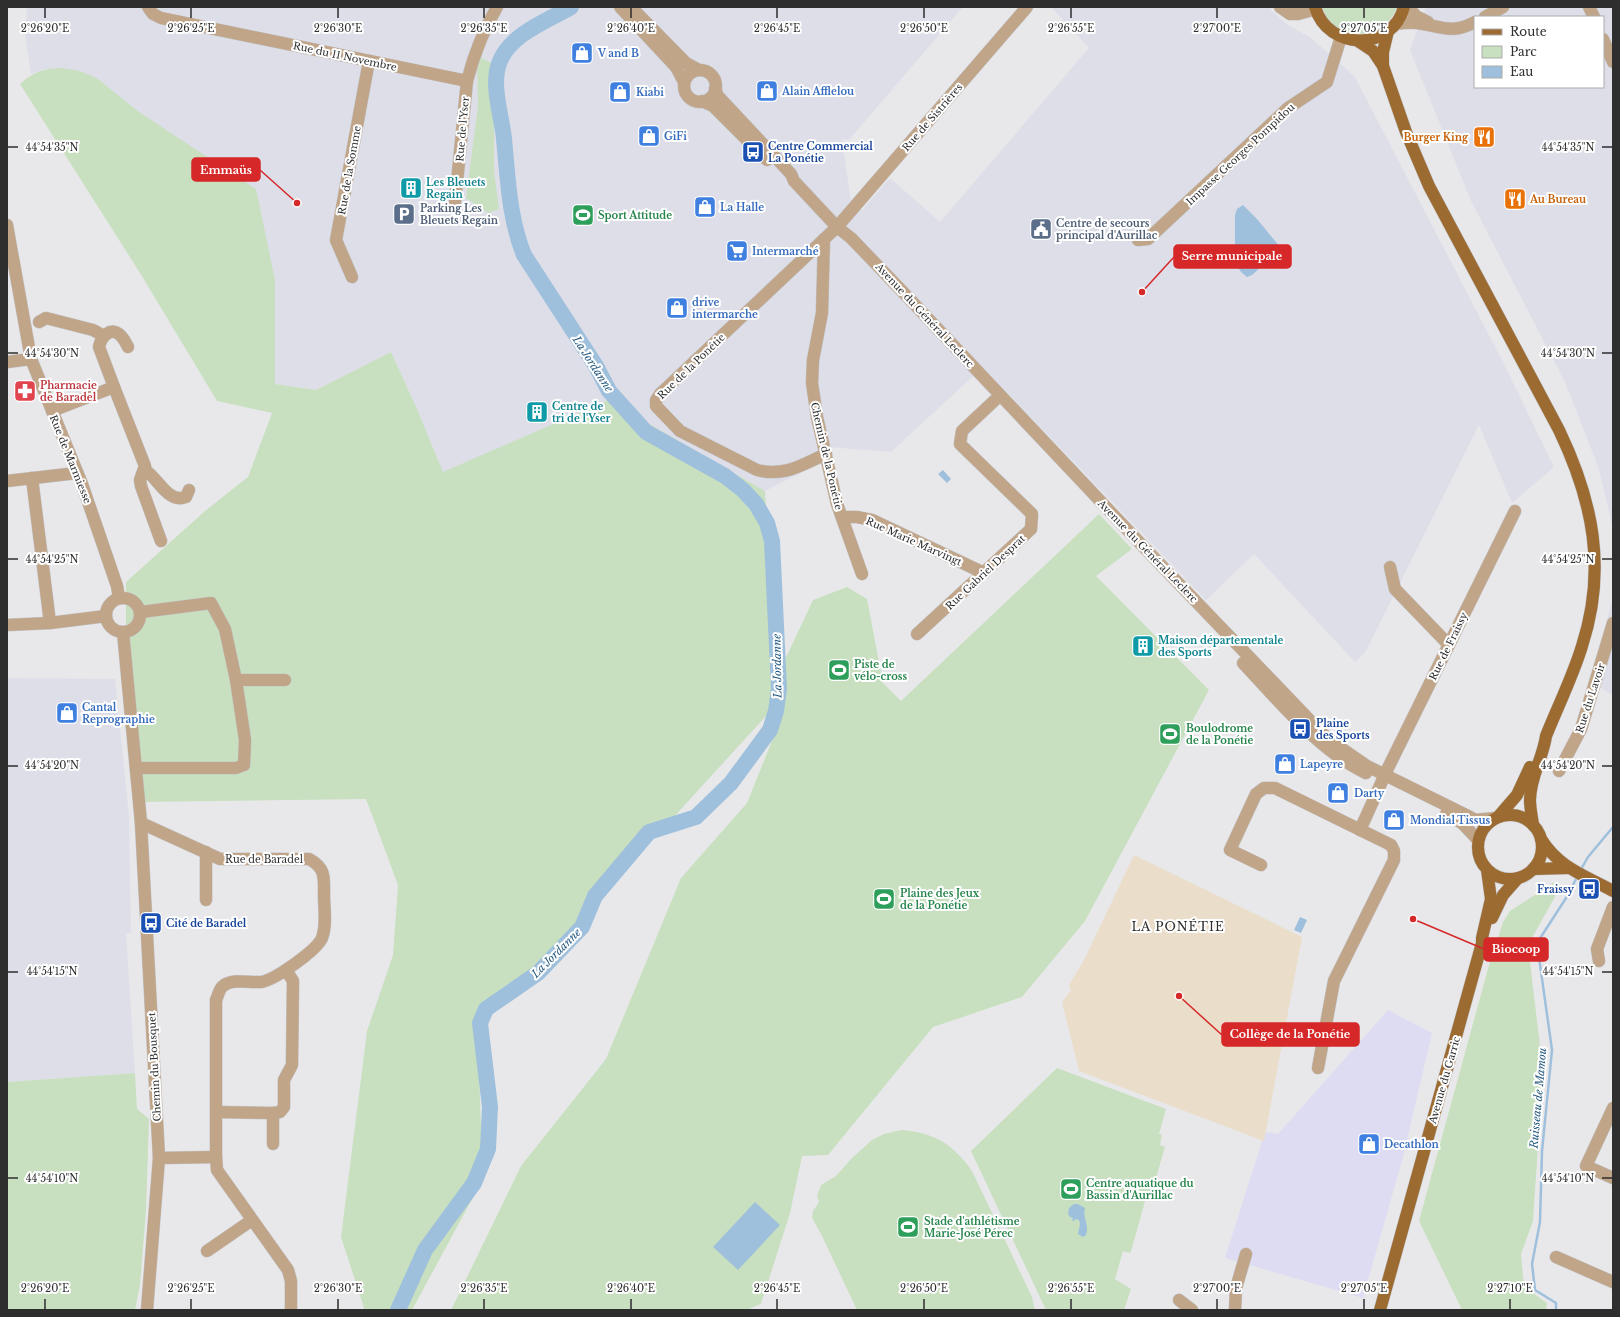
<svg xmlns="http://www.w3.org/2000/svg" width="1620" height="1317" viewBox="0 0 1620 1317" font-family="'Libre Baskerville',serif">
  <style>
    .commercial { fill: #dedcf2 }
    .built { fill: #dddee8; fill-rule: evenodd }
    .education { fill: #eaddc9 }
    .green { fill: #c8e0bf }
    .water { fill: #9fc0dc }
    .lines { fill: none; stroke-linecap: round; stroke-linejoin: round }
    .stream { stroke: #9fc0dc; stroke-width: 2.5 }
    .river { stroke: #9fc0dc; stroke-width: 16 }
    .minor-casing { stroke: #c3c3c5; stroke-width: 13 }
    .major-casing { stroke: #c3c3c5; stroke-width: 13 }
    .minor { stroke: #c0a589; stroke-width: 12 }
    .major { stroke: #9c6b32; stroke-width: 12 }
    .ticks { fill: none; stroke: #2e2e2f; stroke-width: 1.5 }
    .labels { text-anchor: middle; stroke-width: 4; stroke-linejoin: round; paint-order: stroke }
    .shop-label { font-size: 10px; font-weight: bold; fill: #366cbe; stroke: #fff; text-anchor: start }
    .street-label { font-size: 10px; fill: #2e2e2f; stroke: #fff }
    .food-label { font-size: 10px; font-weight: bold; fill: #c56008; stroke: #fff; text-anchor: end }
    .transit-label { font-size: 10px; font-weight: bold; fill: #164399; stroke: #fff; text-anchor: start }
    .culture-label { font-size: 10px; font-weight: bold; fill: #0d838f; stroke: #fff; text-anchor: start }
    .service-label { font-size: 10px; font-weight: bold; fill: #4e5e75; stroke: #fff; text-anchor: start }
    .leisure-label { font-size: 10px; font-weight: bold; fill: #27864d; stroke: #fff; text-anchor: start }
    .health-label { font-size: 10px; font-weight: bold; fill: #be3a42; stroke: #fff; text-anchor: start }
    .water-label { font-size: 11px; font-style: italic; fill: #285c82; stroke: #fff }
    .quarter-label { font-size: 12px; letter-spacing: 1px; fill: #2e2e2f; stroke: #fff }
    .ticks-label { font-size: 10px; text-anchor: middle; fill: #2e2e2f; stroke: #fff; stroke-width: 4; stroke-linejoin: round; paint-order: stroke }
    .leader { fill: none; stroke: #d62828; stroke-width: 1.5 }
    .callout-dot { fill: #d62828; stroke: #fff; stroke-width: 1.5 }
    .callout { fill: #d62828; stroke: #d62828; stroke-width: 1.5 }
    .callout-label { font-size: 11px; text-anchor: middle; font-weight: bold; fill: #fff }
  </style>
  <rect width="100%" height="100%" fill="#e8e8eb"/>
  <path class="commercial" d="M1388,1010L1432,1033L1403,1157L1363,1298L1225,1258L1265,1132L1278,1134Z"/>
  <g class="built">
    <path d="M27,7H963L849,140L842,139L851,202L862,210L890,178L940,222L1089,48L1051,7H1270L1272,11L1288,25L1311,38L1355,77L1505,366L1554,467L1512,503L1479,425L1366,651L1355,662L1254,554L1206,600L983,367L891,452L828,447L820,463L765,491L608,400L443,473L417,409L391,352L316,390L275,384V280L139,112L98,79L44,69L31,74L25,34Z"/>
    <path d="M1426,7H1613V529L1599,469L1565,382L1471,201L1410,50ZM1475,17H1603V87H1475Z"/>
    <path d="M1613,597V695L1591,682Z"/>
    <path d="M7,678L115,679L129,816L131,933H126L135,1073L7,1082Z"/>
  </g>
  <path class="education" d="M1134,855L1302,937L1264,1141L1079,1071L1062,1002L1071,990L1069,985L1085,958Z"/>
  <g class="green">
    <path d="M1322,7H1397C1384,41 1334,44 1322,7Z"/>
    <path d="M477,56L492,63L494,129V171L499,209L488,213L466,198L478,106Z"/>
    <path d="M62,68L80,71L98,79L139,112L256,189L275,280V384L316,390L391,352L417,409L443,472L608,400L765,491L777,704L671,820L644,833L593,892L580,927L549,959L502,988L477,1020L483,1179L412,1310H363L364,1308L341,1237L367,1031L393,955L398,885L366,799L143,802L126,637V582L205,511L248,477L272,413L217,401L140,273L20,84C35,71 42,69 62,68Z"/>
    <path d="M1099,514L1132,549L1096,576L1209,690L1085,921L1022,997L933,1027L828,1155L802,1156L790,1213L761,1304L746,1310H451L521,1166L606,1059L681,878L747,803L782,716V666L813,600L847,587L867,599L883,683L901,701Z"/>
    <path d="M1553,883L1561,886L1528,945L1543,1071L1533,1221L1521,1254L1524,1287L1547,1303L1546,1310H1462L1419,1221L1489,965L1503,922L1510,911Z"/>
    <path d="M1057,1068L1166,1109L1159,1134L1162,1135L1160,1145L1165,1147L1153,1188L1156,1189L1155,1195L1147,1194L1132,1248L1130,1253L1123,1251L1115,1279L1131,1289L1124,1310H1046L971,1151Z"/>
    <path d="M135,1073L137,1109L149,1119L146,1210L140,1285L135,1310H7V1082Z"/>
    <path d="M902,1130C935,1133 953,1144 972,1171L1032,1297L1035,1310H857L822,1236L812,1218L813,1211L819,1202L817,1196L821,1185L836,1176L852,1158L872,1140L884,1134Z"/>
  </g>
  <g class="water">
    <path d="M1243,205L1257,219L1280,247L1279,251L1252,275L1247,277L1241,272L1235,263V215L1237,209Z"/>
    <path d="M943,470L951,479L947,483L938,474Z"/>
    <path d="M1300,917L1307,920L1301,933L1294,930Z"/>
    <path d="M755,1202L780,1225L738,1270L713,1247Z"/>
    <path d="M1074,1204H1078L1085,1208C1082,1217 1090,1226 1086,1235L1083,1237L1078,1234L1080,1224L1079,1220L1075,1219L1074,1221H1072L1073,1218L1070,1217L1068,1214L1069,1208Z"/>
  </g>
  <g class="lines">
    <g class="stream">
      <path d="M1580,871L1588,857L1613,827"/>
      <path d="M1556,1310V1303L1535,1290L1532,1264L1540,1222L1542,1151L1552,1050L1537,943L1568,895L1577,877"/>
    </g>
    <path class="river" d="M398,1310L425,1250L474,1183L488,1149L490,1107L480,1023L486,1009L538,973L582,927L595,896L649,832L696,817L731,783L770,730L776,711L779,689L772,541L767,523L756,504L743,490L725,476L646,432L609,391L596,366L524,255C509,218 508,179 504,139C502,117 490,83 500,61C511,34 547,21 571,7"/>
    <g class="minor-casing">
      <g id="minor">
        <path d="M148,7L153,14L161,18L467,81C474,54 483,31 497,7"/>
        <path d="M620,7L676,67L684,82"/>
        <path d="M631,7L686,63L699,70"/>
        <path d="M1280,7L1290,14H1298L1316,9"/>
        <path d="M1408,7L1416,16L1428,22"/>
        <path d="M1589,7L1594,17"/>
        <path d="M1485,17L1503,7"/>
        <path d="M1395,24C1402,23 1410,22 1417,23C1441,26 1451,35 1475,22"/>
        <path d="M1603,39L1613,62"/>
        <circle cx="700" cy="86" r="16"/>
        <path d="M715,89L718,96L791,174L794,181L837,227L851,238L901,290L1139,542L1323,734L1338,746L1367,766L1468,816L1475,820L1495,818"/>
        <path d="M702,101L713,106L767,160"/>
        <path d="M455,202L467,81"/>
        <path d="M7,225L31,359L82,484L117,586L119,598"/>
        <path d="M824,239L822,313L813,360L812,383L817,417L837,504L862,574"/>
        <path d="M1138,240L1148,239L1288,108L1327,82L1341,37"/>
        <path d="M352,277L336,240L369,61"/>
        <path d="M39,322L46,318L93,330L104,336"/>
        <path d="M7,362L31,359"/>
        <path d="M114,387L145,466L140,480L141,486L161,541"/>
        <path d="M52,411L114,387L99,347C101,337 111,325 121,336C124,339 126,343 128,347"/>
        <path d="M826,454C801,465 785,477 757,470L680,431L656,406V400L660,394L837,227L1027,7"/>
        <path d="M145,470C158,478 168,504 186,497L189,490"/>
        <path d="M32,478L50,623"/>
        <path d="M7,481L77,473"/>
        <path d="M842,517H857L872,520L984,573"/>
        <path d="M1390,567L1395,589L1449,645"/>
        <circle cx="123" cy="615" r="17"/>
        <path d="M7,625L50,623L106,616"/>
        <path d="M123,632L141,823L159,1158L147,1310"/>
        <path d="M917,634L1031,529L1032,514L960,444L962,431L995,400"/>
        <path d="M1243,663C1279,701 1319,751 1366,773"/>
        <path d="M236,680H285"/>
        <path d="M136,768H236L244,765L245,740L236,680L225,629L211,603L141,612"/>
        <path d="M1559,771L1581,729L1613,623"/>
        <path d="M1446,814L1462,823L1478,840"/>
        <path d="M141,823L220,859H309C326,868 324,878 324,895C324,909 327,925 322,938C317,950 275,980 261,982C249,983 233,978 223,986C219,989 218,996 216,1000V1157L217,1170L288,1270L291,1281V1310"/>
        <path d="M1360,830L1387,770L1515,511"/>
        <path d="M1261,865L1230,850L1256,794L1264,788H1275L1391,845L1394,851V860L1334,981L1318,1068"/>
        <path d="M206,900V852"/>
        <path d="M1599,961L1597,949L1613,907"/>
        <path d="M1613,1108L1586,1166L1613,1178"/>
        <path d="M216,1112L273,1113L280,1112L284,1107V1080L292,1065L293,981L286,970"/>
        <path d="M273,1113V1144"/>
        <path d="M159,1158L216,1157"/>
        <path d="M207,1251L252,1220"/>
        <path d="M1556,1257L1613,1282"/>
        <path d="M1179,1300L1192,1310"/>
        <path d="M1235,1310L1236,1288L1246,1254"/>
      </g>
    </g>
    <g class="major-casing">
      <g id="major">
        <path d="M1315,7C1328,51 1392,52 1404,7"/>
        <path d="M1358,41L1373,51L1383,66L1406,132L1429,186L1559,430C1593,501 1607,569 1582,646C1573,676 1558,706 1546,736C1543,758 1530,777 1530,800C1530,808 1532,817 1533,825"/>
        <path d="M1383,66V52L1388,31"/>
        <circle cx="1510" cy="847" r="32"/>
        <path d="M1498,817L1517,795L1530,767"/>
        <path d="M1541,839C1559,868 1584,875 1613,891"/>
        <path d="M1533,869L1569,868"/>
        <path d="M1492,918L1503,895L1518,878"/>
        <path d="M1380,1310L1482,943V938L1491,899L1487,870"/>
      </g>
    </g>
    <use href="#minor" class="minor"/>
    <use href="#major" class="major"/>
  </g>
  <path class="ticks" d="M45,8V18M191,8V18M338,8V18M484,8V18M631,8V18M777,8V18M924,8V18M1071,8V18M1217,8V18M1364,8V18M8,147H18M1602,147H1612M8,353H18M1602,353H1612M8,559H18M1602,559H1612M8,766H18M1602,766H1612M8,972H18M1602,972H1612M8,1178H18M1602,1178H1612M45,1299V1309M191,1299V1309M338,1299V1309M484,1299V1309M631,1299V1309M777,1299V1309M924,1299V1309M1071,1299V1309M1217,1299V1309M1364,1299V1309M1510,1299V1309"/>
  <defs>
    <g id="shop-square" transform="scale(1.15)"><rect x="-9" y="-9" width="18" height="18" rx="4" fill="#3f7fe0" stroke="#fff"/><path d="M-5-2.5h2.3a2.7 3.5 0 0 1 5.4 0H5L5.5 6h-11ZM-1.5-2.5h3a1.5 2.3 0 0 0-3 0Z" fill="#fff"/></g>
    <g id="restaurant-square" transform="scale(1.15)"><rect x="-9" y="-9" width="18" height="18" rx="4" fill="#e8710a" stroke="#fff"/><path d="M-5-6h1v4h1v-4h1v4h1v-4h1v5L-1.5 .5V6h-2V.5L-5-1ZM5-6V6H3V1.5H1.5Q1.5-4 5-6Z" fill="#fff"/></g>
    <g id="bus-square" transform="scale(1.15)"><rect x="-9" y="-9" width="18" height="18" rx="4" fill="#1a4fb4" stroke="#fff"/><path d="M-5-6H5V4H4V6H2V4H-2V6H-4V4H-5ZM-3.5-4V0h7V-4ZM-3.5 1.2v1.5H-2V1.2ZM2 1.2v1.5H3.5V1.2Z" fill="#fff"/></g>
    <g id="building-square" transform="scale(1.15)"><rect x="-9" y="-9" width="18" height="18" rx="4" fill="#0f9aa8" stroke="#fff"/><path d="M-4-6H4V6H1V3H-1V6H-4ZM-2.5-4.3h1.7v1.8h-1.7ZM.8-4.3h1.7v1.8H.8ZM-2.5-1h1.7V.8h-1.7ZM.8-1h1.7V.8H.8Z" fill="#fff"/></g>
    <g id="parking-square" transform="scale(1.15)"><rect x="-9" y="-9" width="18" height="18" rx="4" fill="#5c6f8a" stroke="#fff"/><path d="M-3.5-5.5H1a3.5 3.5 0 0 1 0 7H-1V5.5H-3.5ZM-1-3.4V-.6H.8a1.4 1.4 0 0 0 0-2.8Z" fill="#fff"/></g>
    <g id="stadium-square" transform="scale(1.15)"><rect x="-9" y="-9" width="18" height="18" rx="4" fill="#2e9e5b" stroke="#fff"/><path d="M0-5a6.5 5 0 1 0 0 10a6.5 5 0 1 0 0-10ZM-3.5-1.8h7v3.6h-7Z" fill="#fff"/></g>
    <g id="civic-square" transform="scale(1.15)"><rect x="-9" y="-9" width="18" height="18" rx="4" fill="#5c6f8a" stroke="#fff"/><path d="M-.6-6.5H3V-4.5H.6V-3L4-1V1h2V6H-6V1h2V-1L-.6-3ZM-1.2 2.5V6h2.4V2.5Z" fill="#fff"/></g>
    <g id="supermarket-square" transform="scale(1.15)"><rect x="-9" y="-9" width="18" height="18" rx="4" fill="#3f7fe0" stroke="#fff"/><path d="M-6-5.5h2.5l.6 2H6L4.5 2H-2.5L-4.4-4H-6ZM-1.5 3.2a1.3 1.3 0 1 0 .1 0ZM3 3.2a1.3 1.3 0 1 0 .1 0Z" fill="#fff"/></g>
    <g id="pharmacy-square" transform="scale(1.15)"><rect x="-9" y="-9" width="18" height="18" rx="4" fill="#e0444e" stroke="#fff"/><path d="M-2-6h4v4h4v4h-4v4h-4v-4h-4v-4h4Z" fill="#fff"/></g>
  </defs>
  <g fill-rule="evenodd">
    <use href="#shop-square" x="582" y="53"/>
    <use href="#shop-square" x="767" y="91"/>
    <use href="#shop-square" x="620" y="92"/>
    <use href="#shop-square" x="649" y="136"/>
    <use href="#restaurant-square" x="1484" y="137"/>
    <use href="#bus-square" x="753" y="152"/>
    <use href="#building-square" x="411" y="188"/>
    <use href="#restaurant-square" x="1515" y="199"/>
    <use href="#shop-square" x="705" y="207"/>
    <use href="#parking-square" x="404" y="214"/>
    <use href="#stadium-square" x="583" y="215"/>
    <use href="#civic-square" x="1041" y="229"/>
    <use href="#supermarket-square" x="737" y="251"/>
    <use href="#shop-square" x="677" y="308"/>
    <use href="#pharmacy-square" x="25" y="391"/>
    <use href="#building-square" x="537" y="412"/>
    <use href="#building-square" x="1143" y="646"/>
    <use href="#stadium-square" x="839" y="670"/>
    <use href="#shop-square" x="67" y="713"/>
    <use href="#bus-square" x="1300" y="729"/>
    <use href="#stadium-square" x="1170" y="734"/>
    <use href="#shop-square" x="1285" y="764"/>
    <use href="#shop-square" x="1338" y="793"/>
    <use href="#shop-square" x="1394" y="820"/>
    <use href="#bus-square" x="1589" y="889"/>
    <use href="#stadium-square" x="884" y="899"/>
    <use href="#bus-square" x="151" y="923"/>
    <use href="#shop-square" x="1369" y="1144"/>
    <use href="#stadium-square" x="1071" y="1189"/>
    <use href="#stadium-square" x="908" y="1227"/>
  </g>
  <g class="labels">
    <g class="shop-label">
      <text x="598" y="57">V and B</text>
      <text x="782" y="95">Alain Afflelou</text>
      <text x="636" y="96">Kiabi</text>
      <text x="664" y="140">GiFi</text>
      <text x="720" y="211">La Halle</text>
      <text x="752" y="255">Intermarché</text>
      <text x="692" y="306">drive<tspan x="692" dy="12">intermarche</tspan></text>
      <text x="82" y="711">Cantal<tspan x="82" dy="12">Reprographie</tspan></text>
      <text x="1300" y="768">Lapeyre</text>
      <text x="1354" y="797">Darty</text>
      <text x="1410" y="824">Mondial Tissus</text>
      <text x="1384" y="1148">Decathlon</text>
    </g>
    <g class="street-label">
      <text transform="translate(345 56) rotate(12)" y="4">Rue du 11 Novembre</text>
      <text transform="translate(932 117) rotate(-49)" y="4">Rue de Sistrières</text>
      <text transform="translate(462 129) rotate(-85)" y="4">Rue de l'Yser</text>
      <text transform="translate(1240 154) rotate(-43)" y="4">Impasse Georges Pompidou</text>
      <text transform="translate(349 170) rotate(-80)" y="4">Rue de la Somme</text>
      <text transform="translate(925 315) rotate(47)" y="4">Avenue du Général Leclerc</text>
      <text transform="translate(691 366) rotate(-44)" y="4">Rue de la Ponétie</text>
      <text transform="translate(827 456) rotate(77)" y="4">Chemin de la Ponétie</text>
      <text transform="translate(71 459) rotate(68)" y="4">Rue de Marmiesse</text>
      <text transform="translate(914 541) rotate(24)" y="4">Rue Marie Marvingt</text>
      <text transform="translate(1148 551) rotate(46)" y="4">Avenue du Général Leclerc</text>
      <text transform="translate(985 572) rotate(-43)" y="4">Rue Gabriel Desprat</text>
      <text transform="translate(1448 646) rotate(-64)" y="4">Rue de Fraissy</text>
      <text transform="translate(1590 698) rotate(-72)" y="4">Rue du Lavoir</text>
      <text x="264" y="863">Rue de Baradel</text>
      <text transform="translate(154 1067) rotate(-93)" y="4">Chemin du Bousquet</text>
      <text transform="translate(1444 1080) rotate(-74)" y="4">Avenue du Garric</text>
    </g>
    <g class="food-label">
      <text x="1468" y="141">Burger King</text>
      <text x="1530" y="203" text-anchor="start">Au Bureau</text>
    </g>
    <g class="transit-label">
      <text x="768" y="150">Centre Commercial<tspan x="768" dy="12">La Ponétie</tspan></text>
      <text x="1316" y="727">Plaine<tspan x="1316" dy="12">des Sports</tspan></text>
      <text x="1574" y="893" text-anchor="end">Fraissy</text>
      <text x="166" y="927">Cité de Baradel</text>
    </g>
    <g class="culture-label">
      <text x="426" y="186">Les Bleuets<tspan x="426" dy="12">Regain</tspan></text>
      <text x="552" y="410">Centre de<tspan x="552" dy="12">tri de l'Yser</tspan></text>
      <text x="1158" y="644">Maison départementale<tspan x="1158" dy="12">des Sports</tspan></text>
    </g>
    <g class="service-label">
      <text x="420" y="212">Parking Les<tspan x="420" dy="12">Bleuets Regain</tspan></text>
      <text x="1056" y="227">Centre de secours<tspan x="1056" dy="12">principal d'Aurillac</tspan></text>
    </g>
    <g class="leisure-label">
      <text x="598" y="219">Sport Attitude</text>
      <text x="854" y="668">Piste de<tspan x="854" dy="12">vélo-cross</tspan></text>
      <text x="1186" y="732">Boulodrome<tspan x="1186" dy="12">de la Ponétie</tspan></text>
      <text x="900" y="897">Plaine des Jeux<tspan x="900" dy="12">de la Ponétie</tspan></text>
      <text x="1086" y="1187">Centre aquatique du<tspan x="1086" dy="12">Bassin d'Aurillac</tspan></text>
      <text x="924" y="1225">Stade d'athlétisme<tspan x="924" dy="12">Marie-José Pérec</tspan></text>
    </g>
    <g class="health-label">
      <text x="40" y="389">Pharmacie<tspan x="40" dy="12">de Baradel</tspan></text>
    </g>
    <g class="water-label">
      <text transform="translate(593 364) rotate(57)" y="4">La Jordanne</text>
      <text transform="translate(777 666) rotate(-91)" y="4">La Jordanne</text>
      <text transform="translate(556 953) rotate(-45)" y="4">La Jordanne</text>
      <text transform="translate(1538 1098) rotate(-85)" y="4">Ruisseau de Mamou</text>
    </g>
    <g class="quarter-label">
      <text x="1178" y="931">LA PONÉTIE</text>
    </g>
  </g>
  <g class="ticks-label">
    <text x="45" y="32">2°26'20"E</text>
    <text x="191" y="32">2°26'25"E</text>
    <text x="338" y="32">2°26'30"E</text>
    <text x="484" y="32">2°26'35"E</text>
    <text x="631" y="32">2°26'40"E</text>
    <text x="777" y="32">2°26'45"E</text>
    <text x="924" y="32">2°26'50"E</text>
    <text x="1071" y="32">2°26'55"E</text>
    <text x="1217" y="32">2°27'00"E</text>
    <text x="1364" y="32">2°27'05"E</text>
    <text x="52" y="151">44°54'35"N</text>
    <text x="1568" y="151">44°54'35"N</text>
    <text x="52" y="357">44°54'30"N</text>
    <text x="1568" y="357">44°54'30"N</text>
    <text x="52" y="563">44°54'25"N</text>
    <text x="1568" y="563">44°54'25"N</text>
    <text x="52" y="769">44°54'20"N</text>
    <text x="1568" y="769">44°54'20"N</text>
    <text x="52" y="975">44°54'15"N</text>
    <text x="1568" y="975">44°54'15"N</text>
    <text x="52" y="1182">44°54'10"N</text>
    <text x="1568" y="1182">44°54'10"N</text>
    <text x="45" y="1292">2°26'20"E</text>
    <text x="191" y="1292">2°26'25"E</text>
    <text x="338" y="1292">2°26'30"E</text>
    <text x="484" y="1292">2°26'35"E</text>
    <text x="631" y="1292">2°26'40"E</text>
    <text x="777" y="1292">2°26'45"E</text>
    <text x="924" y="1292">2°26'50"E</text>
    <text x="1071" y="1292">2°26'55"E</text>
    <text x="1217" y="1292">2°27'00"E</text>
    <text x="1364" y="1292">2°27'05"E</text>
    <text x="1510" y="1292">2°27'10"E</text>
  </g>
  <path class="leader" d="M297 203L260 170M1142 292L1174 257M1413 919L1484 949M1179 996L1222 1035"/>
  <g class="callout-dot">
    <circle cx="297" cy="203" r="4"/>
    <circle cx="1142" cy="292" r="4"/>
    <circle cx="1413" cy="919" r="4"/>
    <circle cx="1179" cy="996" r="4"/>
  </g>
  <g class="callout">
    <rect x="192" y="158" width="68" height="23" rx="4"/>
    <rect x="1174" y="245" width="117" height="23" rx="4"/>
    <rect x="1484" y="938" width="64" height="23" rx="4"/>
    <rect x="1222" y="1023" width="137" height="23" rx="4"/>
  </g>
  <g class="callout-label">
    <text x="226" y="174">Emmaüs</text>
    <text x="1232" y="260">Serre municipale</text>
    <text x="1516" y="953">Biocoop</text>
    <text x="1290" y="1038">Collège de la Ponétie</text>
  </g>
  <rect width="1620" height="1317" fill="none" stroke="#2e2e2f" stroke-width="16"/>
  <rect x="1474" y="16" width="130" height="72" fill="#ffffff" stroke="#ababac"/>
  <rect x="1482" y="29" width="20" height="6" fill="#9c6b32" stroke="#ababac"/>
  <text x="1510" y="36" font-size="12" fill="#2e2e2f">Route</text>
  <rect x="1482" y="46" width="20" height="12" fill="#c8e0bf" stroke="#ababac"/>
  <text x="1510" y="56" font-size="12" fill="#2e2e2f">Parc</text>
  <rect x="1482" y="66" width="20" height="12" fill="#9fc0dc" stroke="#ababac"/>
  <text x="1510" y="76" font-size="12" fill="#2e2e2f">Eau</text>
</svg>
